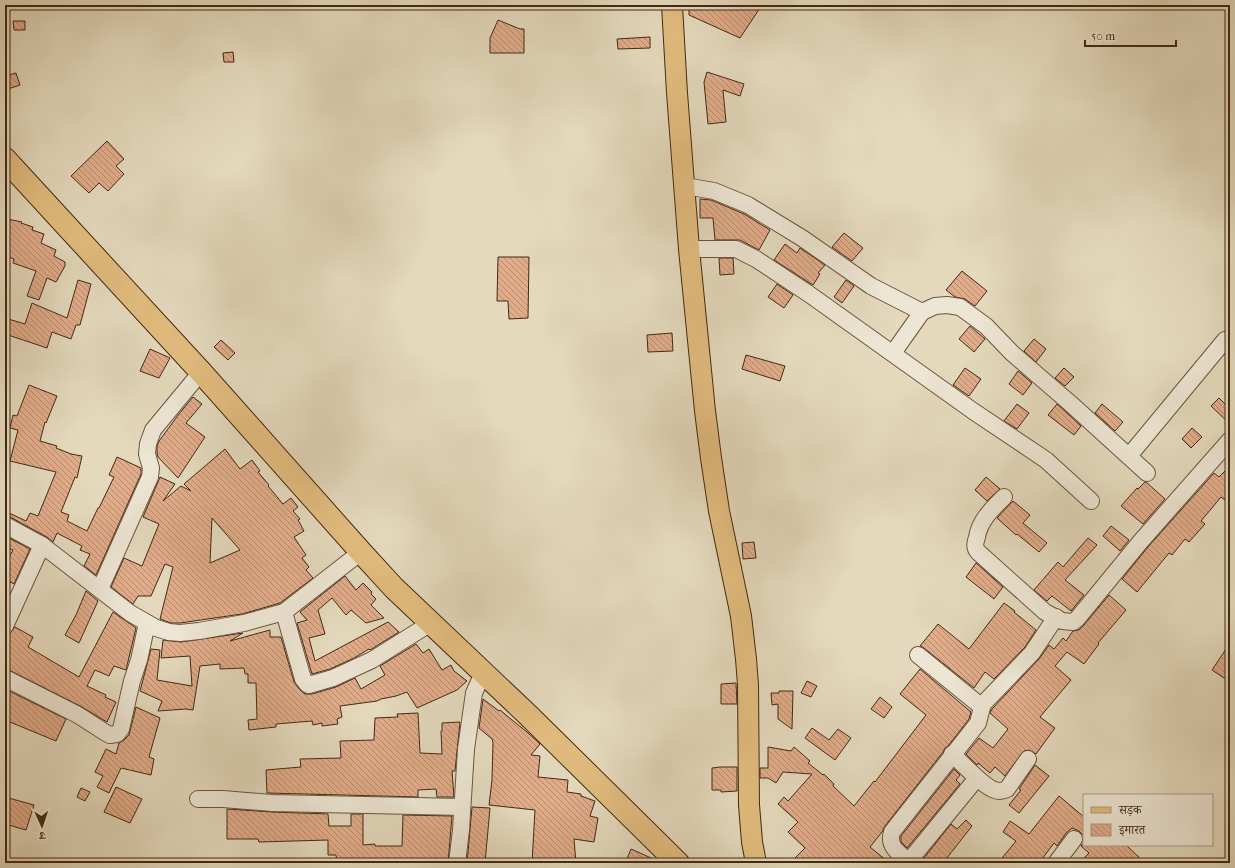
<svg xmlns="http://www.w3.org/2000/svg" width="1235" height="868" viewBox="0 0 1235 868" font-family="'IM FELL French Canon','Noto Serif Devanagari',serif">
  <defs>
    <pattern id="building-back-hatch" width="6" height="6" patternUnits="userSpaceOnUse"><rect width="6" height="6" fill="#e1ac8a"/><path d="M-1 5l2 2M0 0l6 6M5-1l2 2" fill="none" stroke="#b88c6f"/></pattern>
  </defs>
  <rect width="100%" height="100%" fill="#e4d9bd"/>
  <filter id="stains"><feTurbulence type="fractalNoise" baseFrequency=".005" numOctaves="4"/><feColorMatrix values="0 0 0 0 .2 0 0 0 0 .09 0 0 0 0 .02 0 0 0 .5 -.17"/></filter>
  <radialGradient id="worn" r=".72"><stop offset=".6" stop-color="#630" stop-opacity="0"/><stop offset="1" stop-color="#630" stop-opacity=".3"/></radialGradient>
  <g fill="url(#building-back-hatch)" stroke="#432912" fill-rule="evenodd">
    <path d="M689 5H762L740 38 689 15Z"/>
    <path d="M498 20 520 29H524V53H490V38Z"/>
    <path d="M13 21H25V30H14Z"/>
    <path d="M650 37V48L618 49 617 39Z"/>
    <path d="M233 52 234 62H224L223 53Z"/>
    <path d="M707 72 744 84 740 96 723 90 726 122 708 124 704 82Z"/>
    <path d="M16 73 20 85 5 90V76Z"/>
    <path d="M107 141 124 159 116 166 124 174 108 191 99 183 89 193 71 176Z"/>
    <path d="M700 199 711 200 744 214 770 230 759 250 740 240H715L713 218H700Z"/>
    <path d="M7 219 22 222 21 223 33 227 32 230 44 234 41 243 56 250 54 256 65 262V266L56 282 47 278 39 300 27 296 36 271 13 263 14 259 5 256V231Z"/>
    <path d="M844 233 863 248 852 261 832 247Z"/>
    <path d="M785 244 797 253 800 248 825 265 818 273 820 274 813 285 774 260Z"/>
    <path d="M498 257H529L528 318 509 319 508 301H497Z"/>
    <path d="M719 258H733L734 274 720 275Z"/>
    <path d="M962 271 987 291 975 306 965 299 955 297 946 290Z"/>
    <path d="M78 280 91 284 80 325H76L71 339 52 332 47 348 5 334V318L25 324 32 303 67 318Z"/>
    <path d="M846 280 854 286 842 303 834 297Z"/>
    <path d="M777 284 793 295 784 308 768 297Z"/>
    <path d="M970 326 985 339 974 352 959 339Z"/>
    <path d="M672 333 673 351 648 352 647 335Z"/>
    <path d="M1034 339 1046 349 1036 362 1024 351Z"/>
    <path d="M221 340 235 353 228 360 214 347Z"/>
    <path d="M150 349 170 358 159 378 140 371Z"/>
    <path d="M746 355 785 366 780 381 742 369Z"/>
    <path d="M965 368 981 379 969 396 953 385Z"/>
    <path d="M1064 368 1074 377 1065 386 1055 378Z"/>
    <path d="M1018 371 1032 383 1023 395 1009 384Z"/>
    <path d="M29 385 57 396 46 423 45 422 40 441 57 446 56 448 71 454 82 456 77 478 75 477 61 512 69 515 67 521 87 531 98 508H99L114 477 109 475 117 457 141 468V474L96 575 84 566 90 554 80 550 82 546 57 533 53 542 47 537 10 517 5 516V511L26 521 30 513 38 516 56 472 10 461 18 430 10 428 13 415 17 416Z"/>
    <path d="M193 397 202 404 186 423 205 437 178 478 158 457 157 453V446L159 441 179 414Z"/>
    <path d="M1219 398 1230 409V424L1211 406Z"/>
    <path d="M1017 404 1029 413 1017 429 1004 421Z"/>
    <path d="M1057 404 1081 426 1074 435 1048 415Z"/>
    <path d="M1102 404 1123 422 1115 431 1095 413Z"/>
    <path d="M1192 428 1202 437 1191 448 1182 439Z"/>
    <path d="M225 449 240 469 252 460 260 471 258 472 269 485 268 486 283 504 291 498 298 507 293 511 300 519 298 520 304 531 294 537 306 555 302 558 309 567 306 570 313 578 280 603 242 614 180 623H171L160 619 173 567 165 564 151 596H138L133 604 111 587 124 558 142 566 159 524 143 517 160 477 175 484 163 501 181 486 191 491 184 484ZM212 518 240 550 210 563Z"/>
    <path d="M1230 466V504L1221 497 1201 521 1205 524 1189 542 1185 539 1172 555 1169 553 1137 592 1122 579 1148 547 1214 473 1219 477Z"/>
    <path d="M986 477 1000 489 987 501 975 490Z"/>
    <path d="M1145 482H1146L1165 499 1143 524 1121 506 1137 488 1138 489Z"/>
    <path d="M1013 501 1030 515 1023 523 1047 543 1039 552 1017 534 1016 535 997 518Z"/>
    <path d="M1111 526 1129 540 1120 551 1103 536Z"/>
    <path d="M5 536 30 549 14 584 5 579V564L13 550 5 547Z"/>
    <path d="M1088 538 1097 545 1065 580 1084 595 1071 611 1052 596 1047 601 1034 590 1058 562 1063 567Z"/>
    <path d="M754 542 756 558 743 559 742 543Z"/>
    <path d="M976 563 1003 587 994 599 966 577Z"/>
    <path d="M345 576 356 590 363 583 372 592 371 594 376 599 371 605 384 618 366 623 351 610 346 615 332 598 318 610 325 634 309 638 315 661 388 622 399 632 370 650 369 649 354 658 330 669 312 674 297 623 307 620 300 612Z"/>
    <path d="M86 591 98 601 79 643 65 635 76 615Z"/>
    <path d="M1109 595 1126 610 1098 643 1099 644 1084 664 1067 652 1055 666 1071 680 1040 717 1055 728 1036 754 1029 750 1024 751 1005 776 995 767 990 773 978 763 977 765 966 754 979 738 993 748 1008 729 990 713 992 709 1039 659 1049 645 1054 649 1063 638 1066 641 1073 631 1079 630 1084 625Z"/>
    <path d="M1004 603 1015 611 1014 612 1036 630 1025 647 994 679 985 672 974 688 924 648 920 646 938 624 969 649Z"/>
    <path d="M113 612 136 628 126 670 114 666 109 676 95 670 87 686 106 695 105 697 116 702 107 722 82 707 9 670 5 669V639L15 627 33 637 28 647 79 677Z"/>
    <path d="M270 630V637H281L294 682 300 690 305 694H312L336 687 355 678 361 689 385 675 380 666 416 644 423 653 429 649 442 670 451 665 454 671 467 681 457 690 417 708 407 692 396 696 381 699 377 701 340 706 342 717 337 719 338 724 322 726V723L313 725 312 721 276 724V727L249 730 248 720 257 719 256 683H248V674H245L244 668 220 669V664L200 666 193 710 186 709 158 711 162 701 140 691 151 649 160 650 157 680 192 686 190 656 161 658 163 640 181 642 243 633 230 641Z"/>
    <path d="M1230 643V682L1212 670Z"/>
    <path d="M920 669 971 712 969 719 948 746 945 748 943 752 885 826 882 832 870 847 887 861 890 858 896 863H790L805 848 788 832 798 822 778 804 784 797 788 801 812 774 783 772 776 783 768 778H760V768H768V747L791 751 794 747 810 761 808 763 823 775 824 774 834 784 833 786 854 806 874 781 875 782 926 715 900 694Z"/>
    <path d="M807 681 817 686 811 697 801 693Z"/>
    <path d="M736 683 737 704H721V684Z"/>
    <path d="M5 689 66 719 56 741 5 720Z"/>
    <path d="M779 691H793L792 729 778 719V704L772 705 771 693H779Z"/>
    <path d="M880 697 892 707 884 718 871 709Z"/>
    <path d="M483 699 499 711 500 710 528 733 540 744 531 755 540 756 538 777 568 780 567 792 581 794V796L595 801 590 816 598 818 594 842 574 839 576 863H532L535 810 489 805 492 780 493 742 492 739 479 728Z"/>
    <path d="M136 707 160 718 149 757 154 759 151 775 121 768 109 793 97 787 103 776 95 772 106 749 116 754 119 743 124 740 129 735Z"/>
    <path d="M418 713 420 753 442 754 441 731H442V723L460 722 455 771H452L454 797H437L436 789 418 790V797L267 793 266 770 301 767 300 759 341 758 340 741 374 740 375 718 398 717 397 714Z"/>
    <path d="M812 728 829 740 838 729 851 738 835 760 805 738Z"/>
    <path d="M1035 765 1049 776 1019 813 1009 805 1021 790 1019 789Z"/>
    <path d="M720 767H737V791L721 792V790H712V768Z"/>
    <path d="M954 769 960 775 956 780 960 784 907 848 901 842V836Z"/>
    <path d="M116 787 142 799 130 823 104 812Z"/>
    <path d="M81 788 90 792 85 801 77 797Z"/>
    <path d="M1059 796 1084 817V836L1079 831 1072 828 1066 833 1057 846 1054 843 1039 863H998L1016 841 1003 832 1010 821 1029 834Z"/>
    <path d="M5 797 34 805 26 830 5 824Z"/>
    <path d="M472 807 490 808 485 863H467Z"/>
    <path d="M227 809 272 812 328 814 329 826H351V814H363V845L375 844V846H402L403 815 452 816 448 863H337L336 855H328V840L259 842 258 839H227Z"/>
    <path d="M966 820 972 826 943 863H920L951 824 957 829Z"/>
    <path d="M1081 845H1126L1145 863H1079L1089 853 1081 846Z"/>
    <path d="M631 849 658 861 660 863H625Z"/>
  </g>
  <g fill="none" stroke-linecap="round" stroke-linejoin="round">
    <g stroke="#6b553d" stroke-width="18">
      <g id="minor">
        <path d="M685 186 714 191 748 205 802 238 871 286 922 312"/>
        <path d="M689 249H736L756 259 809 294 973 411 1046 460 1091 501"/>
        <path d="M893 353 922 312 935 306 947 305 960 307 986 326 1012 353 1071 404 1147 473"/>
        <path d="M1129 456 1225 340"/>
        <path d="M1004 497C992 509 980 520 977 537 975 543 974 547 978 552L1045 612 1062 621 1073 622 1077 619 1141 541 1230 440"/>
        <path d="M5 525 42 545 130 613 156 628 169 632 180 633 199 631 244 623 284 612 361 552"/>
        <path d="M100 589 150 477 151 468 147 454 148 444 153 430 201 372"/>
        <path d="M284 612 303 679 307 684 309 685 333 678 372 660 431 623"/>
        <path d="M5 626 42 545"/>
        <path d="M918 655 982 707"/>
        <path d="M5 678 78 715 106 733 110 735 117 734 121 729 132 681 139 660 147 623"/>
        <path d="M952 754C961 762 985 788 995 790 1000 792 1003 791 1007 789L1028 759"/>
        <path d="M198 799H223L272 803 462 807"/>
        <path d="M909 861 977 778"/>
        <path d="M457 863 461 830 466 749 474 693 483 673"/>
        <path d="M911 863C900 854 887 847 892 832L978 723 982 707 984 703 1032 653 1056 617"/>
        <path d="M1056 863 1074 839"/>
      </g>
    </g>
    <g stroke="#432912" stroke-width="22">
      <path id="major" d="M672 5 677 93 689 249 705 411 711 458 719 511 741 616 746 659 748 685 749 805 752 842 756 863"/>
    </g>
    <g stroke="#432912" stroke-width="24">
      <path id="highway" d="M5 159 201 372 361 552 394 588 528 715 678 863"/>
    </g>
    <use href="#minor" stroke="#ede6d4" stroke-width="16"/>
    <use href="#major" stroke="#e2bc7e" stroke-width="20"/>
    <use href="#highway" stroke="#e2bc7e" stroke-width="22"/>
  </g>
  <rect width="1235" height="868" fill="none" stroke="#e4d9bd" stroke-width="20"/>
  <rect x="6" y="6" width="1223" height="856" fill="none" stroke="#432912" stroke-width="2"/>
  <rect x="10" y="10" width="1215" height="848" fill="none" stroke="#432912"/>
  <rect x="1083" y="794" width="130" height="52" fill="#ede6d4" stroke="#a99a86"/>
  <rect x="1091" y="807" width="20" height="6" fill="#e2bc7e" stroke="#a99a86"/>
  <text x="1119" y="814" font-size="12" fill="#432912">सड़क</text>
  <rect x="1091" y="824" width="20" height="12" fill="url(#building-back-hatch)" stroke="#a99a86"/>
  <text x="1119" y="834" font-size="12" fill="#432912">इमारत</text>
  <g transform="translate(42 826) rotate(177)" stroke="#ede6d4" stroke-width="3" paint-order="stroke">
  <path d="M0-3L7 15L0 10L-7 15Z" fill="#432912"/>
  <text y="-6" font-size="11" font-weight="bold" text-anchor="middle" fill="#432912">उ</text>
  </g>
  <path d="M1085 40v6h91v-6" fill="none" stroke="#432912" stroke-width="2"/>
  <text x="1091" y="40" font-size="12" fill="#432912" stroke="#ede6d4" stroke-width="3" paint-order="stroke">50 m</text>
  <rect width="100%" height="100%" filter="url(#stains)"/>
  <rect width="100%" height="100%" fill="url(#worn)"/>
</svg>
